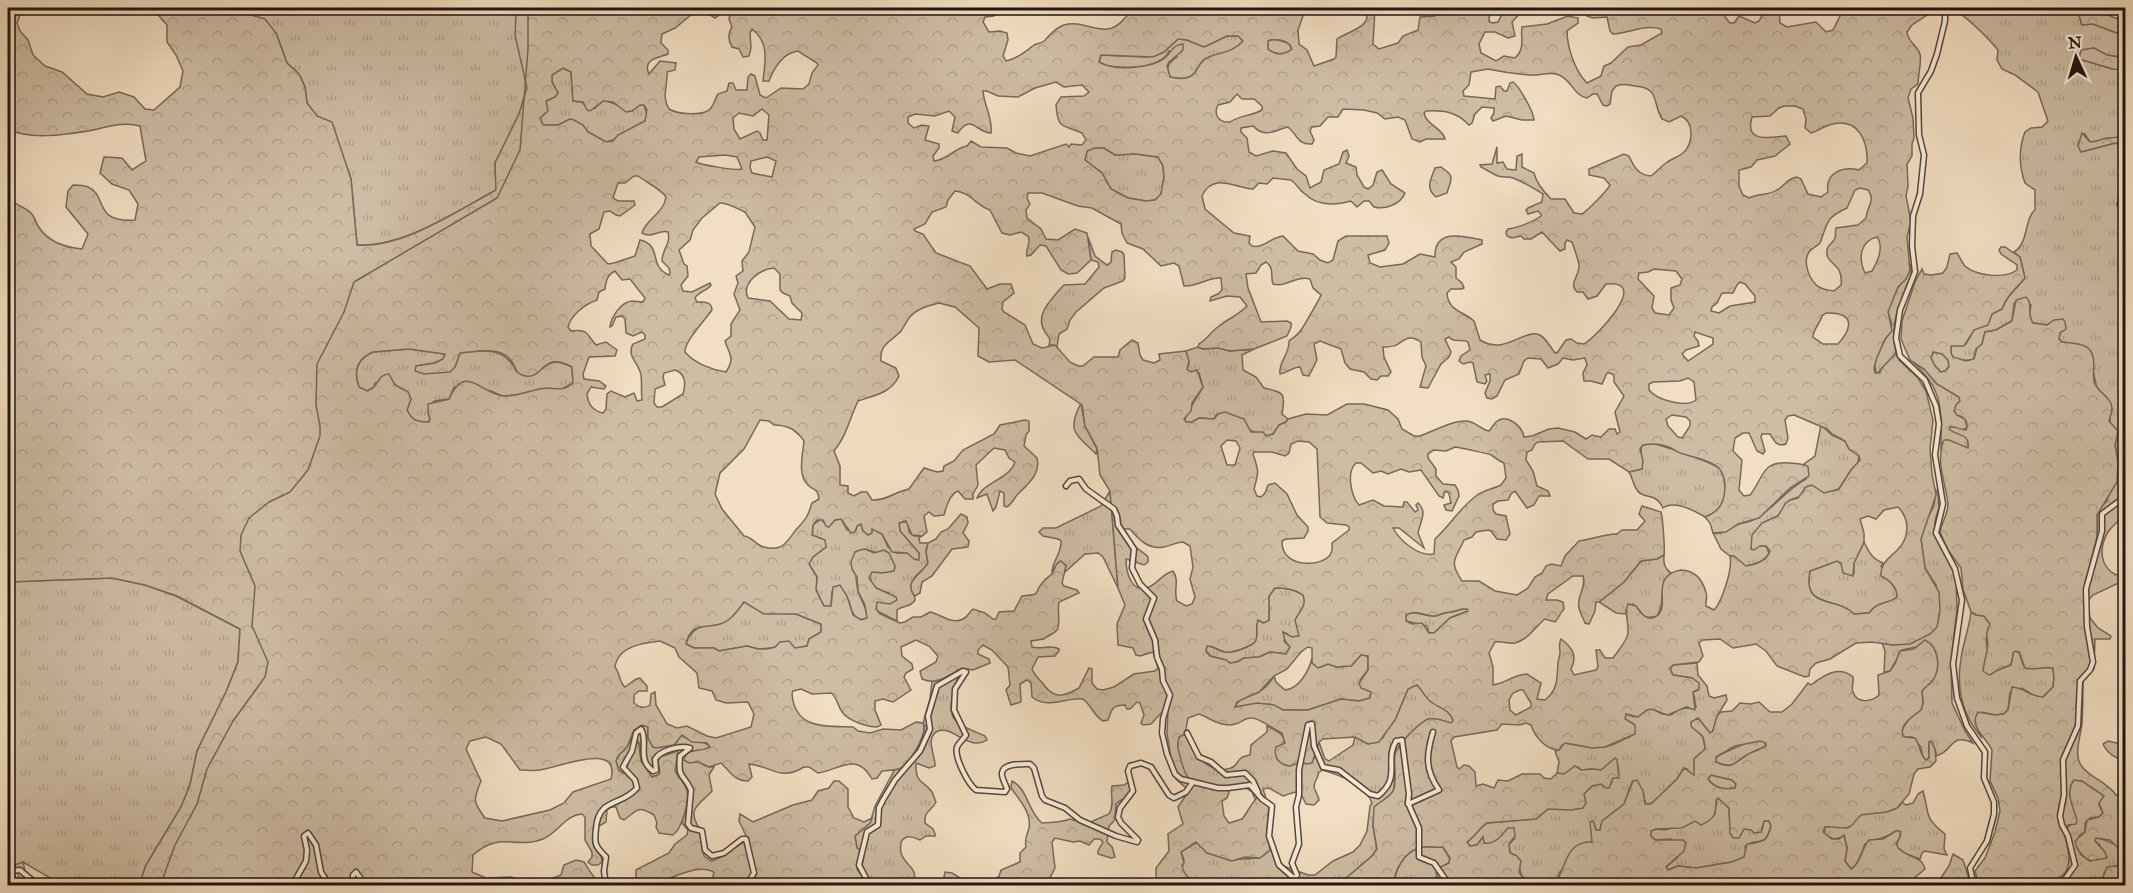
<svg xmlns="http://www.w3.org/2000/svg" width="2133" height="893" viewBox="0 0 2133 893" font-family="'IM FELL Great Primer',serif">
  <defs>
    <pattern id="grass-tufts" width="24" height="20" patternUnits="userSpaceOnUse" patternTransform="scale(1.5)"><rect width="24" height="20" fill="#cebca4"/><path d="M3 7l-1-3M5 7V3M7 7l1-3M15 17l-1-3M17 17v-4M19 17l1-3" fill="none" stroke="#b1a18c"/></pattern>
    <pattern id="forest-crowns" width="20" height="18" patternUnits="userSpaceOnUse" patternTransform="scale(1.5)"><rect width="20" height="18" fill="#cebca4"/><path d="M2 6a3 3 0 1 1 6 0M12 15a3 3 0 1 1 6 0" fill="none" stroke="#b1a18c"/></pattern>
  </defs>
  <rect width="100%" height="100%" fill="#f2dec2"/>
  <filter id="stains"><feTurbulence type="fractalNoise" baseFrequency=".00333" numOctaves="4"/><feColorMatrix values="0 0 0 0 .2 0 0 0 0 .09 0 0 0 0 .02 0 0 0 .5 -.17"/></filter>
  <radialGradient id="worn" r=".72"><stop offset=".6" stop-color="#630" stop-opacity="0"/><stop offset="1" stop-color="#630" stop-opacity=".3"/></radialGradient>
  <g fill="url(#grass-tufts)" stroke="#78685a" stroke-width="1.5">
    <path d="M227 8H519L516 15 527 88 519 114 495 163 496 190C455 212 404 247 357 245L351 179 345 163 307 103 305 87 299 74 287 63 276 33Z"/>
    <path d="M1948 8H2074L2077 9 2082 25 2093 24 2125 36V58L2107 55 2094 48 2086 50 2079 59 2113 69 2126 70 2125 134 2120 138 2090 142 2084 133 2091 149 2115 143 2126 145 2125 183 2123 185 2117 205 2120 210 2126 211 2125 511C2121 521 2114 523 2108 532 2099 547 2099 566 2116 575L2125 572V580L2093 595 2087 602 2085 583 2097 537V515L2100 508 2107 501 2118 462 2115 445 2118 431 2110 424V415L2112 410 2108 399 2097 388 2093 371 2083 346 2062 342 2059 339 2060 333 2063 330 2052 322 2047 325 2033 323 2029 317 2031 305 2014 303 2012 321 1996 330 1985 332 1982 344 1976 349 1974 359C1967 362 1960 360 1953 357L1951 353V346L1966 344 1974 330C1984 325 1988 325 1992 314L2002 309C2007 295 2016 289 2025 278L2020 257 2014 252C2029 243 2024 219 2035 210V190L2025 183C2019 166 2018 150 2025 132L2031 128 2042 127 2048 121 2038 92 2015 75 2002 69 1997 60 1998 50C1989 39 1960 9 1948 8Z"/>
    <path d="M1227 36H1239L1243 41C1232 55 1216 52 1205 60 1197 64 1198 74 1189 77 1183 80 1177 78 1170 77 1165 67 1169 62 1177 57L1169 51C1161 69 1115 71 1099 63L1101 55 1146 57 1164 52 1178 39 1187 40 1204 47Z"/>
    <path d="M1274 39 1289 43 1292 49C1285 55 1276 56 1268 49V41Z"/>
    <path d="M563 68 571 72 573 101 582 102 586 107 594 109 603 101C616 101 620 110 632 111L640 105H644L647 115 645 121 621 134 613 140 606 142 588 132 570 119 558 125H543L540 118 546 113V101L555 97 558 93 552 82V75Z"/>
    <path d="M1094 148H1104L1115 155 1136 154 1158 157 1163 166 1164 177 1161 194 1155 200 1146 201 1128 198 1111 189 1102 173 1085 160 1087 151Z"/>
    <path d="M1088 237 1095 256 1107 265 1111 262 1112 252 1116 250 1122 252 1124 255 1125 278 1123 281 1104 288 1076 312 1070 320 1067 329 1059 334 1057 347 1054 345H1049C1051 338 1049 338 1045 332 1034 315 1051 300 1061 288L1064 285 1085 284 1099 267 1098 262 1091 260Z"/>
    <path d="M1911 264C1913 273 1910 278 1906 287 1897 309 1890 329 1896 353L1877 374C1869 361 1888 338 1892 325L1888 312C1890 305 1893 296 1897 289 1903 280 1910 276 1911 264Z"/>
    <path d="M1198 347 1203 349 1218 348 1230 351 1254 349 1242 355 1243 370 1256 377 1264 388C1283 393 1286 391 1282 414L1288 419V421L1279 425 1273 434 1266 436 1249 430 1244 419 1216 415 1214 419 1200 418 1192 422H1184C1188 410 1197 398 1203 387L1199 373 1191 372 1187 369 1189 364 1186 351Z"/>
    <path d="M409 349 445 354 443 359 434 363 416 366 455 367 460 353C486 350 504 346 517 372L537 373C549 361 557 359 572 367L573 383 562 389H541L517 395 502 396 491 391 454 387 449 399 434 401 428 412 430 419 429 422C418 422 412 421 407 410L411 399 408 392 395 385 392 380 375 383 374 387 367 391 359 387C353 371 357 359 373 352Z"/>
    <path d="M1933 352 1942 353 1948 360 1949 367 1945 371 1941 372 1935 366 1931 358Z"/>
    <path d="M1913 362 1924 369 1937 384 1959 397 1960 401 1957 415 1965 419 1967 428 1961 430 1953 427H1950C1957 438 1971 430 1968 448L1942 443 1941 451C1941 411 1945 391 1913 362Z"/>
    <path d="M1081 403 1085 426 1097 449 1096 454C1076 434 1066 432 1081 403Z"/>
    <path d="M1821 425 1832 435 1845 441 1849 449 1859 455 1858 463 1851 470 1839 489 1828 493 1801 496 1790 500 1778 516 1762 523 1757 531 1760 546H1766L1769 553C1765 561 1754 565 1745 566L1732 556H1730L1721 549 1713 533C1723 534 1727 531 1735 526 1740 522 1748 523 1753 520 1773 510 1785 490 1806 479L1808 467 1804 464 1815 456Z"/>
    <path d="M1655 444C1666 447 1716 463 1721 470 1725 476 1725 486 1725 493 1725 506 1716 513 1705 517 1695 511 1674 500 1663 508 1655 491 1643 500 1637 490 1633 485 1633 478 1629 472L1642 469 1641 446 1647 444Z"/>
    <path d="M1936 490 1938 494 1939 507 1935 521 1934 534 1954 572 1956 581 1957 609 1951 661 1952 703 1965 731 1973 743C1949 732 1954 752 1936 756V752L1929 743V758L1926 760 1923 758 1921 747 1912 737H1903L1901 731 1911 716 1921 710 1923 703 1922 691C1925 687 1929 684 1932 680 1940 670 1938 654 1931 644L1902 650 1890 671 1884 672 1885 651 1882 643 1893 645 1913 642 1930 634 1937 627 1939 611 1936 585 1925 568 1921 539 1927 519 1934 506Z"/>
    <path d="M1110 491 1118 588 1103 557 1098 553 1085 554 1064 573 1066 566 1054 567 1052 574C1051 562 1062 554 1061 541L1058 539 1043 536 1039 532 1043 528H1056L1101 506Z"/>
    <path d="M821 519 828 527 835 520 841 519 847 530H856L857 526 861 524 863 531 874 529 882 534 888 547 896 553H919L900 531 899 525 901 522H908L909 532 914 536H922L919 538 920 543H928L926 550 928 563C923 572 912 575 911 586 911 593 915 594 915 600 910 608 903 605 897 610V621L877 611 876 603 882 601 889 593C879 590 871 587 869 575L872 572 893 571 895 566C887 555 868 546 855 552 855 565 855 578 858 591 861 601 867 607 867 618 855 623 851 611 849 601L832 592 831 606H824L816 590 817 577 809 564 813 557 826 547 821 538 813 537 812 535 813 525Z"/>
    <path d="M1864 542C1869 552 1872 559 1883 563L1881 566 1897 592V597C1888 605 1879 600 1869 613L1853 614C1837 596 1802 610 1810 571L1837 561 1854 573V563Z"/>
    <path d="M1664 555C1663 563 1664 569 1671 573 1656 588 1667 601 1657 616 1640 621 1643 611 1633 604L1626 610V614L1616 613 1599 602 1624 582 1641 561 1657 559Z"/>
    <path d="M112 578 145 585 176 596 240 629 238 662 226 692 197 751 190 785 181 807 146 865 139 885H62L23 862 8 869V582Z"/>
    <path d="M1275 588C1286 588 1294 589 1303 595 1307 604 1302 609 1297 617L1299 636 1291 637 1286 633 1284 641 1290 647 1286 654 1270 652 1259 657 1244 658 1237 662 1230 663 1222 659 1210 656 1206 651 1207 646C1214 646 1219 651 1225 652 1233 653 1253 647 1256 640 1258 633 1255 627 1258 620L1263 623 1269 620V596Z"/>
    <path d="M744 601 762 612 796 614 821 624V632L809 639 807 646 795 649 792 646 758 649 747 646 719 651 714 648H694L686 644C692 622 714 626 732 616 737 613 740 606 744 601Z"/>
    <path d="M1462 609H1467L1468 611 1450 618 1434 633H1429L1427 626 1406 621V615C1416 609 1423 617 1434 616 1438 616 1441 614 1444 613 1451 612 1455 612 1462 609Z"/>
    <path d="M1971 612 1976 615 1984 616 1990 624C1982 642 1988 654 1998 670L2011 665 2013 653 2015 651 2019 652 2023 665C2035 672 2040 666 2053 668L2054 678 2053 687 2043 697 2034 696 2022 688 2010 692 2008 710 2004 714 1995 715 1982 712 1976 725 1982 738C1962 715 1956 689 1961 659 1963 643 1969 629 1971 612Z"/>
    <path d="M1361 655H1365L1368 658V670L1360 680 1371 692 1370 698 1359 701 1341 699 1308 710H1283L1270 704 1235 707C1239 696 1251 697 1260 691 1265 688 1271 681 1274 676L1276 682 1285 690C1299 689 1309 671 1312 658V663L1318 668 1328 664 1337 667 1351 666Z"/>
    <path d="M1697 663 1698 675 1707 686 1709 696 1714 698 1726 695 1727 700 1717 716 1713 731 1710 733 1698 718 1691 723C1695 736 1703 726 1705 749L1694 759 1695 774 1691 775 1687 769 1684 768 1677 779 1651 804H1645L1643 791 1632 782 1624 804 1601 825 1600 831 1596 830 1594 823 1592 842 1559 873 1557 881 1554 885H1520L1523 878C1518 870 1521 864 1517 856L1510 853 1509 844 1515 838 1506 830C1502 837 1493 845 1484 844L1483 837 1477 845 1470 846 1467 842C1475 836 1479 828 1487 823L1536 819 1548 809H1575L1585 800 1584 794 1592 786 1601 784 1604 787 1611 784 1613 778 1619 774 1617 760 1601 770 1592 769 1581 770 1578 767 1564 774 1557 773 1559 762 1555 751 1559 750 1564 743C1579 745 1597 751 1612 745 1620 742 1622 739 1630 737L1632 723 1625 719 1626 714 1634 717 1651 708 1662 714 1671 715 1680 709 1696 707 1693 692 1698 690 1692 678 1673 675 1670 669 1673 665Z"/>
    <path d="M962 668C957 679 945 709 955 720 961 727 976 732 985 736L987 740C969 752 952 725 938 731 924 737 936 757 935 766L929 768 916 763C915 785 924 780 932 792 934 795 934 799 936 802 931 812 924 810 925 823L933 829 935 834V836H926L920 840C913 837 906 834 901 842 901 846 900 849 901 853 906 868 918 865 914 885H871L862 866 864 855 857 848 855 836 870 823 875 806 895 769 904 765 918 746 923 737 925 726 923 723 930 699 932 682 946 678Z"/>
    <path d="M1414 685 1419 686C1422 690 1424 695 1428 698 1436 705 1451 710 1453 721L1451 723 1434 719 1395 756 1394 790 1389 797 1375 807 1373 826 1377 849 1372 856 1338 885 1208 886 1188 879 1182 869 1184 860 1181 852 1197 842 1207 853 1222 856 1228 860 1260 858 1270 850 1271 845 1283 866 1308 875H1315L1333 861 1353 852 1360 845 1367 831 1370 806 1372 803C1367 786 1338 774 1322 770 1315 776 1321 770 1317 778 1311 790 1316 788 1319 800L1314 805 1306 804 1302 796 1295 792 1283 796 1269 788 1263 789 1267 802 1258 797 1255 799 1252 792 1243 786 1228 790 1191 783 1185 776 1177 750 1179 737 1185 734C1192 751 1208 776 1231 768 1237 766 1237 761 1241 758 1243 756 1247 756 1250 755L1251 745 1267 732V726C1289 736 1287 739 1277 759L1285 765 1314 759 1319 742 1325 759 1329 761 1353 745 1355 737 1368 744 1383 738 1388 727 1395 720 1408 689Z"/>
    <path d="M642 725 648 727V738L653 747 681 735C695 746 700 738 710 746L706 749 689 752C696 759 703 768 714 767L709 775 712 791C701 804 685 808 700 829L697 831 688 830 682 823 688 801V790L675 771 678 754 676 751 660 757 658 761 660 773 658 775 652 777 641 761 640 743 637 744C635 755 626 761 627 773L624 774 619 771 616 761 618 756 627 747 635 729Z"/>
    <path d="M1754 741H1764L1766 745C1762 749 1758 749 1753 752 1736 759 1736 771 1716 762V757C1729 750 1740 745 1754 741Z"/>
    <path d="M1711 775 1732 780 1736 784 1735 788C1725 790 1714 788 1708 779Z"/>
    <path d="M2074 780 2082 781 2104 796 2099 805 2103 813 2099 817 2090 818 2085 823V832L2079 836 2080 854 2090 861 2100 845 2095 841 2096 838C2109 839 2111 845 2123 847L2125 846V867L2116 866 2104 873 2103 882 2100 885 2074 883 2066 885H2044V882L2056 879 2069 862 2064 832 2076 818C2071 806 2065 791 2074 780Z"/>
    <path d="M1923 791C1930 815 1923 817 1945 834L1944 849 1947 855 1925 851 1922 853 1920 859 1903 853 1896 846 1899 839 1896 831C1884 839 1878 838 1865 844L1857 865 1851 869 1845 861 1847 848 1844 836C1837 840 1830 840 1824 833L1825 827 1833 825 1848 828C1853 824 1856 817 1862 814 1876 807 1891 818 1902 802L1906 805 1913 803 1918 794Z"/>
    <path d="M1718 798 1729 808 1730 824 1741 831 1744 829 1762 830 1764 821H1769L1771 826C1765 849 1758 837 1745 846L1746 855 1742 859 1732 862 1696 868 1678 866 1668 870 1666 867 1678 857 1671 839 1655 840 1651 836V831L1656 829 1665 830 1715 814 1716 800Z"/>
    <path d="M1443 847 1450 859 1449 863 1439 868 1436 878 1440 885 1394 886C1394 871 1404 852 1419 848 1427 845 1436 848 1443 847Z"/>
  </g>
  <g fill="url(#forest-crowns)" stroke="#78685a" stroke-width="1.5" fill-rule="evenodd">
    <path d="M8 8H35L20 15 17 23 20 31 28 40 33 55 45 66 62 72 87 94 103 97 119 92 134 97 145 109 154 110 180 87 183 71 176 55 167 42V25L152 8H227L265 19 276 33 287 63 299 74 305 87 307 103 317 116 332 122 351 179 357 245C403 248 456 212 496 190L495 163 519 114 527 88 515 35 516 15 519 8H1016L1013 13 996 12 994 16 985 17 983 22 989 32 1000 31 1007 33 1008 40 1003 56 1006 61C1018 58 1025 52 1034 45 1038 43 1044 43 1046 39 1052 33 1055 28 1064 25 1086 18 1105 42 1124 19 1128 15 1130 13 1131 8H1234L1254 14 1265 12 1269 8H1328L1304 13 1298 30 1299 44 1307 50 1314 66 1334 59 1336 57 1337 39C1348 31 1375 27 1365 8H1375L1373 44 1379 49 1398 43 1403 36 1418 30 1420 17 1435 16 1436 12 1429 8H1490L1489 21 1492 23 1498 22 1505 8H1525L1512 22 1515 36 1508 38 1495 32H1485L1479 44 1481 53 1496 61 1504 56 1515 58C1526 48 1520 38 1522 27L1547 24 1568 16 1578 18V23L1567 31C1567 47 1575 71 1587 83L1601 76 1604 66 1611 63 1628 47 1641 45 1662 33 1661 29C1644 24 1630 33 1613 34L1610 31 1607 17 1593 18 1587 16 1589 8H1723L1725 17 1730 23H1734L1739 16 1755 23 1759 21 1762 16V8H1779L1780 23 1787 27 1816 22 1826 32 1833 30 1844 8H1932L1930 13 1912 25 1907 32C1908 43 1917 44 1920 54 1922 59 1918 76 1918 84L1911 89 1908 98 1913 118 1914 138 1912 144V156L1907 164 1908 186 1906 196 1911 221 1907 237 1910 270 1906 279 1898 287 1888 312 1892 331 1885 339 1876 360 1874 368 1875 373H1880L1881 369 1896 353 1899 360 1918 378 1926 391 1933 420 1930 449 1932 474 1936 495 1921 539 1925 568 1939 592 1940 611 1937 627 1930 634 1910 644 1893 645 1872 642 1856 643 1830 659 1816 663 1810 669 1809 676 1805 677 1777 666 1766 651 1756 644 1733 648 1720 639 1703 640 1699 643 1703 656 1699 662 1673 665 1670 669 1673 675 1692 678 1699 683V689L1693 692 1695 710 1686 707 1668 715C1652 711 1653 703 1638 717L1626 714 1625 719 1635 725V734L1605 747 1592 748 1566 743 1562 745 1559 750C1546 750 1535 737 1531 725L1526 723 1520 725 1502 724 1497 730 1454 737 1451 741 1457 767 1459 769 1464 765 1469 766 1475 772 1476 786 1483 784 1494 788 1498 780 1508 781 1522 774H1540L1544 778 1551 779 1557 773 1564 774 1575 766 1581 770 1592 769 1601 770 1615 758 1617 760 1619 778H1613L1609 788H1606L1601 784 1592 786 1584 794 1586 803 1583 808 1571 810 1548 809 1536 819 1487 823C1479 828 1476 836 1467 842L1470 846 1477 845 1483 837 1484 843C1495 845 1502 835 1508 828H1514L1515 836 1509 844 1510 853 1517 856 1521 861 1519 872 1523 878 1520 885H1440L1436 873 1439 868 1449 863 1450 858 1443 847C1436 848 1427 845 1419 848 1404 852 1394 871 1394 885H1338L1372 856 1377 849 1373 826 1374 807C1380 801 1388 799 1393 791 1398 781 1393 765 1395 754 1397 745 1419 723 1428 719 1435 717 1444 721 1451 723L1453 721C1451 710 1438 708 1430 701 1425 697 1422 690 1417 685L1408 689 1395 720 1379 742 1368 744 1355 737 1323 739 1319 742 1312 763 1307 764 1300 762 1290 766C1280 765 1273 758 1276 747L1285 743 1282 733C1273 729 1259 718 1252 718 1245 717 1241 723 1235 724 1222 728 1210 718 1199 714L1188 718 1185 734 1179 737C1176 748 1179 750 1181 760 1189 792 1200 784 1228 790L1229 792 1227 798 1222 801 1224 816 1229 823 1242 819C1248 812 1251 803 1258 797L1269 805 1267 829 1270 850 1260 858 1245 857 1232 861 1207 853 1196 842 1181 852 1184 863 1182 865C1184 881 1197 881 1208 885H1190L1179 878 1170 882 1168 885H1156V868L1169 851 1168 834 1183 824 1178 807 1187 794 1186 788 1176 779 1173 771 1167 733 1168 710H1164L1151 724 1143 725 1141 723 1144 715 1140 703 1137 702 1130 709H1127L1125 705C1112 705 1112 709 1108 720L1103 721C1095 717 1091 705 1083 699 1066 697 1048 710 1032 697L1031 683 1027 680 1020 684 1021 702 1011 705 1006 690 1010 685 1008 667 992 650 983 645 978 650V654L989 659 990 663 973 670 962 668C948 675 938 686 922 679L920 671 936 662 938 656 929 646 916 640 901 647 902 656 912 664 913 669 906 673 904 677 911 690 893 702 883 699 875 701V710L881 725 877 727C868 727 849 721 843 713 837 706 838 698 831 693L812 694 801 689 793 691 792 694C795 730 826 726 853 727L858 731 870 733 883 729 901 730 916 722 923 723C928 734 910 762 901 768 895 771 888 770 882 771L877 778 872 779C856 751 840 770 818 773L809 767H804C779 782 773 766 749 764L752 777 748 781C735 782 730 771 721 763L709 767 698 762 689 763 684 760C686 747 701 753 710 747L707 743 692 742 682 735 674 745 656 748 653 747 648 738V727L642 725 634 730 627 747 618 756 616 761 619 771 626 774C626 763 634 751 638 740L641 761 652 777 658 775 660 773 658 761 660 757 678 751 675 771C678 777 683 781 686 788 691 797 682 829 673 835L659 833 656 827 657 823 654 815C637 805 638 810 624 820L620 818 616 807H611L607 810 606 822 594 829C591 840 592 848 601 856L602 862 598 865H592L588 862 592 857V852L585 840V817L582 814C565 815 558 833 543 839 515 850 501 830 473 855L472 872 486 878 511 877 520 880 534 882 546 881 561 875 564 865 576 860 584 862C588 868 594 880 601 883 606 884 612 880 617 879L627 885H139L146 865 181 807 190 785 197 751 226 692 238 662 240 629 177 596 145 585 112 578 8 582V198C14 204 26 208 31 213 34 216 36 222 38 226 48 242 64 247 82 249L88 234 66 207 68 191 73 185C78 185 84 185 88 187 108 195 92 223 135 220L138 204 129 190 112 184 100 173 104 157 122 158 132 170 146 161 140 126C122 121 105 128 88 131 63 135 30 140 8 129ZM701 9 715 18 725 11H731L729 19 732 27C727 34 728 40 732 47L739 49 743 57 749 56 751 48 750 33 752 29C770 43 765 62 763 81H769C774 68 783 53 798 51L817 63 818 65 812 73 809 84 803 89 781 88 766 98 760 95 755 76 751 74 748 77 747 90H736L733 83H729L727 91 718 94C715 99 714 104 711 108 705 117 677 114 669 109 661 96 668 86 667 72L675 70 676 63 660 61 649 74C642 59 658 58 668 54V50L661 43 662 34 675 28 697 10ZM1227 36H1238L1243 41C1232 54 1216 52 1205 59 1197 64 1198 74 1189 77 1183 80 1177 78 1170 77L1167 66 1169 62 1183 50V44C1172 45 1172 52 1165 58 1151 69 1114 71 1099 62L1101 55 1153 57 1164 52 1178 39 1187 40 1204 47ZM1270 40C1279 39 1289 40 1292 49 1285 55 1276 56 1268 49V41ZM563 68 571 72 573 101 583 102 587 110 590 111 603 101 613 102 626 112 632 111 640 105H644L647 110 645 121 618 135 613 141 606 142 588 132 583 125 574 120 570 119 558 125H543L540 118 548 111 546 101 555 97 558 93 552 82V75ZM1488 69C1502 72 1516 74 1530 75 1541 76 1548 71 1559 75 1572 80 1573 95 1587 98L1593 94H1597L1603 105 1607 106 1610 104 1612 91 1616 86C1624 83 1628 85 1635 86 1660 88 1652 102 1662 119L1669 122 1681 116C1695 122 1693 144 1683 153 1678 157 1671 159 1666 163 1660 167 1657 172 1651 176 1638 175 1634 167 1629 156L1624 154 1589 169V175L1604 178 1610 185C1608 190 1587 211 1582 214L1574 213 1565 199H1551C1544 192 1536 182 1534 173L1522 167V154L1517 156 1516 170 1507 169 1503 162 1497 163V147L1492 164 1480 165 1481 167C1487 170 1493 174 1498 176 1503 178 1509 176 1513 178 1524 182 1533 188 1543 194L1542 202 1528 208 1526 210 1528 214 1538 211 1541 214V216C1533 222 1517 228 1508 229L1506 232 1507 236 1512 238 1521 236 1524 239H1531L1542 232 1560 251 1565 249V243L1567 240 1572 242C1574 248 1578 258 1579 265 1580 276 1568 283 1577 292H1583L1588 299 1597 296 1606 284C1652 279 1596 337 1584 344L1577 343 1571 339 1566 340 1557 353 1554 352C1550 346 1545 336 1537 334 1522 331 1504 355 1480 340L1474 321C1463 311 1448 311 1447 293L1451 289H1462L1464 288 1462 283 1456 278V267L1451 262 1459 259 1464 252 1482 244V240C1464 236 1434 228 1435 257L1420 254 1403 264 1380 267 1370 263 1368 255 1385 250 1389 243 1387 236H1346L1338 241 1333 260 1328 263 1320 260 1313 254 1298 251 1283 236C1271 237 1263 249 1252 246L1249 243 1250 236 1234 233 1205 209 1202 196C1213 171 1237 189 1253 189L1259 183 1267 184 1273 178 1291 180C1297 184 1299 190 1305 194 1317 206 1336 205 1351 201L1357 207 1364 201H1369L1374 207C1385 210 1401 204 1405 193L1391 184 1382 170 1377 172 1373 185 1368 189 1364 187 1357 175 1356 167 1346 163 1349 156 1347 150 1343 152 1339 164 1324 170 1321 182 1310 188 1306 176 1297 169 1286 153 1273 151 1256 156 1249 152 1247 138 1241 132V128L1253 126C1265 139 1275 130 1288 127 1298 135 1297 145 1312 144L1314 140 1310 131 1312 127 1320 126 1328 117H1338L1343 109 1364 110 1377 113 1385 119 1398 117 1405 120 1412 139 1420 142 1426 139H1445C1442 127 1427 126 1424 113L1426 111C1444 110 1457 112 1469 125L1472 123 1475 114 1482 107 1494 108V113L1491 118 1493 121 1506 116 1522 120H1534C1534 112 1519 86 1513 82L1510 83 1507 91H1504L1500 86 1496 87 1495 99 1464 96 1463 91 1469 85 1471 72ZM1056 82 1064 87 1082 85 1089 92 1084 96 1061 97 1056 105C1058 131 1063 124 1082 133L1086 140 1082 145 1071 144 1069 147 1066 144 1030 156 1016 153 1007 148 981 147 971 141 967 146C955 148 947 160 934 161L933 156 939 148V144L925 140 929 126 922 125 914 128 908 123V117L915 114 935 116 949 111 955 117 952 131 958 133C971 113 977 133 991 133 993 118 984 106 983 91H987L998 96 1018 97 1035 88ZM1237 94 1242 99H1254L1262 106V110C1252 116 1240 115 1230 122 1219 123 1213 115 1218 105L1230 102ZM1784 106H1795L1803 109 1806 119 1805 128 1811 133C1819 131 1825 125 1833 124 1859 118 1868 142 1867 163L1859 170C1842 166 1825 173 1828 192L1821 197 1808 194 1801 179 1797 177C1787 178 1785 186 1777 190 1770 195 1757 194 1749 198L1743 195 1739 186V170L1751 167 1757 160 1775 156 1790 144 1786 136C1770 137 1744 144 1752 117L1770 116 1779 108ZM762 109 769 115 767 140H763L760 133 757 131 740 139 734 129 733 118 739 113 753 116ZM1095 148H1104L1115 155 1136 154 1158 157 1163 166 1164 177 1161 194 1155 200 1146 201 1128 198 1111 189 1102 173 1085 160 1087 151ZM725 155 737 157 742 169C737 171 701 165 696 162L699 157ZM767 157 776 161 772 177 752 173 750 167 751 161ZM634 176H638C646 182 661 189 666 197 664 213 645 220 642 233 652 239 659 229 668 232 671 245 662 249 662 261L669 268 670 273 669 275C648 267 663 245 640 240L635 256 614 263 608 264 591 246 590 234 599 229 604 212 610 211 616 215 620 216 635 205 634 201H618L613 198 618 183H625ZM1860 188 1868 190C1876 201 1867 206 1866 218L1858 225 1836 228C1835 232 1836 235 1835 238 1833 244 1827 244 1827 251 1825 265 1844 262 1841 285L1834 291C1829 290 1824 290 1819 287 1810 281 1802 263 1809 252 1811 249 1817 246 1820 243 1828 223 1825 218 1847 208L1855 190ZM955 191C970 192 977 206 990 210L1002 233 1010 235 1021 232 1028 236C1032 244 1025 248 1027 256L1031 255 1040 245 1046 246 1061 270 1068 274 1077 273 1091 260 1087 233 1075 229 1058 240 1046 239 1041 229 1027 218 1026 210 1030 204 1027 198 1028 193H1042L1078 206 1092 208 1121 224 1122 233 1127 243 1143 249 1161 266 1174 263 1179 266 1184 286C1198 287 1207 277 1221 278L1222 290 1218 294 1211 297 1210 301 1227 296 1240 297 1247 306C1239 315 1227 319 1218 327 1211 332 1207 339 1199 344L1198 347 1203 349 1218 348 1230 351 1254 349 1287 336 1291 327V323L1287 321 1261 322 1248 288 1246 274 1256 273 1261 265 1266 262C1275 268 1270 277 1273 284 1286 288 1296 275 1310 279L1313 288 1321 295C1320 298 1304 326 1301 330 1298 335 1293 338 1289 341 1290 354 1278 362 1280 374 1288 373 1292 367 1300 367L1303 375 1309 376 1317 360 1314 344 1320 341 1341 349 1345 363 1350 369 1364 372 1371 379 1377 380 1381 376H1388L1391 372 1384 357 1383 347C1387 347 1394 347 1398 344 1407 338 1411 335 1421 342L1422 357 1426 366 1420 387 1428 388 1441 364 1449 357 1451 352 1445 339 1449 337C1455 344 1462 338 1468 342L1470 350 1461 356 1459 361 1463 364 1470 362 1473 363 1477 382 1485 384 1487 381 1485 375 1490 374V381L1485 393 1487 398 1492 399 1497 396 1505 380 1519 374 1524 361 1528 358 1541 359 1548 368 1558 364 1563 358 1573 360 1585 358 1587 365 1583 373 1584 381H1591L1602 384 1607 373H1610L1614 375V382L1624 396 1615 412 1620 432 1617 434 1615 429H1609L1601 437 1592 435 1586 439 1575 432 1558 428 1549 429 1532 436 1524 437C1522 426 1507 413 1496 422 1495 423 1490 430 1489 431 1481 430 1476 422 1467 421 1453 420 1434 431 1420 436H1414L1402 429 1398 419 1388 410 1364 404H1347L1327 415 1306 414 1288 419 1286 422 1279 425 1273 434 1266 436 1263 432H1251L1244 419 1225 412 1218 414 1214 419 1199 418 1192 422H1186L1184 419 1191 411 1192 403 1203 387 1197 370 1191 372 1187 369 1189 361 1186 351 1159 354 1160 360 1154 363 1143 360 1140 355 1138 343 1132 340 1120 350 1118 357H1094L1083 366H1078L1070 362 1055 345 1042 348 1033 344 1025 325 1004 312 1002 309 1003 302 1014 293 1011 284H1000L987 289 970 266 936 253 923 234 915 231 914 229 925 224 932 212 946 207 948 200ZM720 203C726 202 738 209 745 212L755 227 749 252 742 261 743 271 736 276 738 283 734 294 740 310 731 324V336L725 341C730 356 735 358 726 372 712 370 694 363 685 352 684 342 705 320 712 310 712 301 703 302 697 302L695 298C699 291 707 291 711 285L710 283 692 292 683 291 681 285 688 276 687 266 684 264 679 250 690 240 693 230 702 218ZM1877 237C1884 247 1878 261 1872 271L1865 273C1858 258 1860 241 1877 237ZM774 268 780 274V290L783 293 790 296 792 303 802 313 801 320 789 319 770 301 748 298C741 283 760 269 774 268ZM1654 269 1676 271 1682 279 1680 285 1671 288V300L1674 308 1669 315 1655 313 1652 308 1654 296 1638 279 1639 273 1648 272ZM615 271 622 280 630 279 645 298 643 302C639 302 636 301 632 301 621 302 611 317 610 327L612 326 616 317 622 316 625 319 626 333 633 336 642 332 645 335V339L633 344C626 356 639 363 641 375 642 383 641 392 642 400L637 401 634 393 625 397 611 391 607 394 606 409 603 413C593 411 588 404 587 394L591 387 604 389 606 386 599 381 584 379 583 374 589 357 615 356 617 350 606 342 596 345C585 333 589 329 571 331L568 327C571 315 585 304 597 300L599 292 605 289C606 281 607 275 615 271ZM1740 282 1745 284 1755 296V302L1730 306 1719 313 1711 311 1712 307 1717 303 1722 293H1733L1737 285ZM939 303 955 307 979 328 978 356 989 362 1015 360 1082 405 1085 426 1097 448 1100 475 1110 491 1118 588 1125 605 1117 624 1118 645 1133 648 1136 655 1140 656 1153 652 1158 668 1155 671 1134 674 1114 687 1103 690 1097 689 1092 683V669L1089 668 1079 688C1065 696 1055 700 1044 685 1040 680 1035 676 1032 669L1038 657 1055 656 1059 651V649C1051 644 1041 650 1032 647L1031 641 1044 639C1048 635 1054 634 1057 630 1061 624 1057 610 1059 602L1079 593 1077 590 1064 586 1062 583 1066 566 1061 561C1055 564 1056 566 1053 572 1051 576 1046 578 1043 582 1032 594 1044 594 1022 596L1014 611 999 612 996 619H993L985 613 973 609C969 612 968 617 963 619 951 625 941 614 930 612L921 617H913L905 622 900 623 880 614 876 609 877 602 890 604 897 600 896 597 876 588 869 578 872 572 882 573 894 571 895 566 889 553 884 550 874 553 865 549 860 550 855 552 851 562 852 569 857 577 858 591 865 605 867 618 861 620 853 615 847 596 840 585 833 587 831 606H824L816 590 817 577 809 564 813 557 826 547 825 540 812 535 813 525 817 520H823L826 526 829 527 835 520 841 519 851 533 855 532 857 526 861 524 863 531 868 535 872 533V529L882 534 892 552 907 553 914 559 919 560V553L900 531 899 523 906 521 912 535 922 536 927 532 924 516 929 512 934 516 944 515C946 507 950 494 958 491L965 499H973V494L978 485 976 465 994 448 1005 450 1009 458 1015 462C1009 480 984 481 977 498L987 494 993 511 996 507 1000 491 1004 493V506L1007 507C1013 503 1015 496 1020 492 1029 483 1041 473 1037 458L1024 446 1026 435 1029 431V421L1025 420 1000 425 994 434 963 450 954 461 944 466 943 471 937 472 924 468 909 489C896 491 887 501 872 500L867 492H861L854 496 848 493V486L840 485V466L834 451C847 435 849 420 858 401 875 395 891 393 899 376L896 368 881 361C879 344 891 342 901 331 904 327 906 322 909 318 916 309 927 306 939 303ZM1826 313C1852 312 1855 325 1838 344H1823L1813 337C1813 329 1820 324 1822 316ZM1695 332 1713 338V344L1688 361 1682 354 1686 350 1699 346 1698 341 1694 336ZM409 349 445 354 443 359 435 363 416 366 415 371 424 374 450 372 455 367 460 353C475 352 499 346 510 359 516 366 515 375 526 376 544 379 542 350 572 367L573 383C570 386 570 386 565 388 559 390 553 388 546 388 532 389 518 397 504 396 480 394 466 362 449 399L428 404V412L430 419 429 422C418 422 412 421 407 410L411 399 408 392 395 385 389 374C379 375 380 380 374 387 372 389 369 390 367 391L359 387C353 371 357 359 373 352ZM675 370C686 374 686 384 683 394L662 407H657L654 403 655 389 665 385 663 377 664 373ZM1688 378 1694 382 1696 400C1685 408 1657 400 1649 390V384L1653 382 1680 381ZM1672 415 1686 417 1690 421V426L1682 438 1678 437 1668 426 1666 419ZM1794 415 1827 429 1832 434 1845 441 1849 449 1859 456 1860 460 1851 470 1839 489 1824 493 1812 485 1806 487 1798 498 1790 500 1785 504 1778 516 1762 523 1752 535 1751 549 1754 550 1760 546H1766L1770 551C1767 561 1755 565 1746 566L1734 556H1730C1733 568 1722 602 1714 610L1706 606C1705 602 1708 598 1706 593 1703 580 1695 570 1681 570 1674 571 1669 573 1665 579 1658 589 1667 607 1658 615 1648 624 1640 612 1636 606L1628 604C1624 613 1629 623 1628 633 1627 641 1618 651 1613 658H1605L1600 650H1596L1598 667 1596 670 1574 675 1571 669C1578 656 1572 647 1561 639 1558 645 1560 647 1560 653 1560 657 1558 660 1558 663 1557 678 1558 690 1545 700L1537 699 1541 683 1527 674C1513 675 1506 683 1493 685V667L1489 653 1495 642C1502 641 1508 644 1515 643 1528 640 1535 627 1545 619L1555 622C1559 618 1560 613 1564 609L1563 602 1557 600H1546L1548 594 1573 576H1583C1587 588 1576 596 1579 608 1580 613 1583 617 1585 623L1589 624 1595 611 1596 602H1599L1624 582 1641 561 1657 559 1664 555C1665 549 1663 520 1661 512L1642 506 1639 514 1645 521 1637 530H1622L1617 534C1608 533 1590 540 1579 541L1565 556 1561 566 1551 564 1546 566 1542 573 1535 577 1528 588 1517 595 1495 591 1479 581H1462C1448 560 1456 559 1464 540L1472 537 1476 532 1488 530 1491 531 1497 539 1506 540 1510 534 1506 516 1496 514 1493 510V504L1498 501 1508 500 1511 494 1515 491 1527 508 1534 505 1539 496H1550L1548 491 1537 486 1533 471 1526 460 1527 452 1532 450 1535 444 1538 442 1563 441 1588 459H1609L1629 472 1642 469 1643 461 1640 449 1643 445C1652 443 1662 444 1671 448 1675 450 1678 453 1683 454 1694 457 1709 460 1718 467 1723 472 1724 478 1725 484 1725 501 1721 511 1705 517L1710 523 1713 533 1726 532 1738 524 1759 518 1790 488 1809 476 1808 467C1803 463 1797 464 1790 463 1761 460 1764 478 1750 495L1744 496 1739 490 1742 460 1733 451 1735 438 1743 433H1749L1757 451 1763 454 1765 451 1761 437 1762 434H1770C1775 442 1777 447 1786 444L1788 438 1785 420 1788 416ZM760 420 769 421 774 425C787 425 796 429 804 441 803 453 797 475 808 485 814 491 818 488 819 499L812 503C810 507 810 512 807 516 804 522 799 526 795 531 787 542 782 552 764 547 755 545 753 537 744 536L722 509 715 494 720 473 744 449ZM1227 440 1236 441 1240 448 1235 465H1227L1221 446ZM1298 441 1309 442 1317 449 1320 517 1327 523 1346 525 1349 527V530L1332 543C1332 547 1333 550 1331 553 1326 567 1281 570 1282 541L1286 539 1304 538 1308 531V527L1297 515 1287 494 1275 483 1268 485 1265 493 1261 497 1257 496 1254 489C1259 472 1259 471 1253 454L1254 452H1272L1285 456 1289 453 1291 444ZM1455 447C1458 447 1489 454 1491 455 1496 458 1498 461 1504 463L1506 478 1501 485C1493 489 1483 490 1476 496 1460 508 1450 525 1435 539L1434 554C1419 557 1400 541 1393 528H1399L1424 548 1418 533C1420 522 1428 512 1418 503L1416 505 1418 510 1415 512 1407 502H1404L1403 507 1384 506 1373 500 1359 505C1351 496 1346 472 1356 463H1361L1373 473 1381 471 1388 474 1401 469 1409 472 1421 470 1439 496 1443 498 1445 491 1449 493 1451 503 1444 505 1446 510 1452 511 1459 496 1458 490 1455 485 1443 484 1436 476V469L1428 458V454L1434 450 1446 451ZM1898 507C1904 513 1907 519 1907 528 1906 555 1879 555 1881 576 1889 580 1897 587 1897 597 1887 605 1879 600 1869 613L1854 614C1837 596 1802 610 1810 571L1837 561 1841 563 1843 573 1853 576 1854 563 1864 542V533L1860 519 1868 516 1876 519 1884 510ZM1123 529H1130C1139 540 1149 550 1164 547 1171 546 1175 542 1183 542L1190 546 1193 567 1190 579 1195 597 1192 604 1186 606 1177 601C1173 590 1180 581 1173 571 1162 574 1158 583 1149 587 1131 594 1126 572 1126 559L1144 565 1148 562V557C1140 548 1120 542 1123 529ZM1275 588C1286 588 1294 589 1303 595 1307 606 1300 610 1295 620L1299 636 1292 637 1283 632 1285 641 1290 647 1286 654 1270 652 1259 657 1244 658 1237 662 1230 663 1226 660 1210 656 1206 651 1207 646C1214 646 1219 651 1225 652 1232 653 1254 646 1256 640 1258 633 1255 627 1258 620L1264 623 1269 620V596ZM744 602 764 614H796L821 624V632L809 639 807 646 795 648 789 641 780 642 775 647 767 649H758L747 646 719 651 714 648H694L686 644C691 622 703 629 720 624 731 621 737 611 744 602ZM1462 609H1467L1468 611 1450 618 1434 633H1429L1422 623 1412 624 1406 621V615C1416 609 1424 616 1434 616 1438 616 1441 614 1444 613 1451 612 1455 612 1462 609ZM660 641 675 648 679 657 697 673 699 688 712 691 716 700 726 703 748 702 754 714 751 727 716 738 707 736 687 726 677 728 667 724 656 705 655 692 651 694 650 705C644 709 638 707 634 703V695L639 691H647V686L640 678 636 679 625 687C619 682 620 673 615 667 618 646 643 643 660 641ZM1308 647 1312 648V663L1318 668 1328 664 1337 667 1351 666 1361 655 1368 656V670L1359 683 1361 688 1371 692 1370 698 1359 701 1341 699 1308 710H1283L1274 705 1257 703 1235 707 1237 702 1243 699 1259 692 1274 676 1287 669 1301 652ZM1520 690H1523L1531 703V707L1516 715 1510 710 1509 700 1513 693ZM486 737 501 744 520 770C527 770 533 771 540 770 557 768 621 740 611 779L573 792 564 803 550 810 502 821 485 818C473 802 473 800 481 781L466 749 470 741Z"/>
    <path d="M2092 8 2125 22V36L2093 24 2082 25 2077 9Z"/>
    <path d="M2094 48 2107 55 2125 58V70L2113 69 2079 59 2081 50Z"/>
    <path d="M2082 133 2090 142C2093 142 2097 141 2100 140 2109 136 2118 140 2125 134V145L2115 143 2081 152 2078 146Z"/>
    <path d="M1441 167C1456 177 1451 178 1447 193L1436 197C1425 188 1431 179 1435 168Z"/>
    <path d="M2125 183 2126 211 2120 210 2117 205 2120 189Z"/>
    <path d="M2001 247H2005L2020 257 2025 278C2016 289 2007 295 2002 309L1992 314 1988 325 1974 330 1964 346H1951V353L1953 357 1966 361 1974 359 1977 348 1982 344 1985 332 1996 330 2012 321 2016 300 2026 297C2034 305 2026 312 2033 323L2047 325 2054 320 2063 319 2065 322 2066 329 2060 333 2059 339 2062 342C2070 343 2084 343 2089 349 2097 357 2092 371 2094 381 2096 392 2112 397 2112 408 2112 412 2110 417 2109 421L2118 431 2115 445 2118 462 2117 482 2097 515V537L2085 583 2090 618 2098 628 2111 636 2110 639H2095L2094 669 2083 680C2083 694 2083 709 2082 723 2081 737 2072 756 2083 768 2093 779 2108 783 2116 795L2120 796 2125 792V846L2118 848 2110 840 2096 838 2095 841 2105 852 2107 858 2090 861C2082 856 2076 850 2075 841L2085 832 2087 820 2099 817 2103 813 2099 803 2104 796 2082 781 2074 780C2064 793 2074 807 2077 821L2076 824 2068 825 2064 832C2067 846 2076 870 2058 878 2054 880 2049 881 2044 882V885H1979L1975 871 1985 858 1995 832 2000 811 1998 798 1990 781 1992 750C1987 738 1968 727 1978 712L1995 715 2004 714 2008 710 2012 687C2025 688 2031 697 2043 697L2053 687 2054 678 2053 668C2043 666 2034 671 2025 668L2019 652 2015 651 2013 653C2011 670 2011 663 1998 670 1995 671 1993 674 1989 675L1983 671C1984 663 1986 657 1987 650 1990 638 1983 639 1990 624L1984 616 1976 615 1971 612 1963 589 1961 568 1948 550 1940 532C1942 522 1948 514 1948 504 1946 483 1935 462 1944 440H1949L1968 448C1970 434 1959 436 1950 430V427C1956 426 1960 430 1966 430 1969 422 1965 417 1957 415L1954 411 1956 405 1960 401 1959 397 1937 384 1924 369 1910 360 1901 339 1902 321 1915 282 1922 269 1924 274 1932 275 1943 273 1947 267 1950 254 1957 253C1960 257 1962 263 1965 266 1976 276 2005 279 2017 270V265L2001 254 1999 250ZM1933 352 1942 354 1948 360 1949 367 1945 371 1941 372 1935 366 1931 358Z"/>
    <path d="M961 514 967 517 968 523 963 533 969 541 968 547 952 549 932 576 922 582 920 593 915 596C902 582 922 574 928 563L926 552 928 543 936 539 941 532 948 529Z"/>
    <path d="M1925 640C1939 647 1941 668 1933 680 1930 684 1925 687 1922 691L1923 703 1921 710C1913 716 1897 726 1904 737L1915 738C1920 745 1920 755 1926 760L1929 758V743L1931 741 1935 749 1936 761 1930 767 1918 769 1914 774 1909 794 1897 808 1887 812 1861 815C1857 818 1854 824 1851 826 1844 831 1832 825 1825 827L1823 832 1832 839H1839L1844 835 1847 848 1845 861 1851 869C1861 863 1861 849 1869 840L1883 839 1896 831H1900V837L1896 844C1902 858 1922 854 1925 869L1912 880 1910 885H1554C1566 870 1565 840 1592 842L1590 822 1593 821 1596 830H1600L1602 821 1624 804 1633 781 1637 780 1643 791 1645 804H1651L1677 779 1684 768 1694 775V759L1705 749C1704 731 1701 737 1691 726V722L1698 718 1710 733 1713 731 1717 716 1721 712 1732 711 1740 703 1751 704 1759 702 1770 712H1782L1792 704 1808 683 1811 685C1824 675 1839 665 1853 677 1854 682 1851 688 1853 692 1857 705 1873 701 1879 695L1878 675 1890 671 1895 664 1900 651 1914 649ZM1760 741 1766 743V746C1760 750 1753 751 1747 755 1734 763 1733 770 1716 762V757L1735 746ZM1711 775 1732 780 1736 784 1735 788C1725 790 1714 788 1708 779ZM1718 798 1729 808 1730 833 1733 838H1739L1744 829 1751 830 1754 833 1761 832 1764 821H1769L1771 826C1767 843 1762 842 1747 844L1744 857 1732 862 1696 868 1678 866 1668 870 1666 867 1684 851 1686 843 1683 840H1655L1651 836V831L1656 829 1682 828 1695 821 1701 825C1715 819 1716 814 1716 800Z"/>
    <path d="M2108 741 2125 745V761C2116 759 2107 753 2103 744Z"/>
    <path d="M834 781H839L848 789V807L854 818 864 822 872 818 870 823 855 836 857 848 860 850 857 869 865 880 864 885H704L711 882 714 873 712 871C687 862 657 893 636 880V870L669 853 675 844 687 835 688 830 700 833 704 856 711 861C725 859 735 845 748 840L739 821 740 814 753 822 793 805 812 800 818 791 829 788Z"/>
    <path d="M1012 781C1028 789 1028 812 1042 823 1052 822 1060 823 1070 819L1086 824 1109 814C1115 804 1110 796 1112 786L1124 785 1130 781 1132 786 1131 798 1121 800 1116 804 1115 820 1109 826 1107 842 1112 847 1115 857 1111 858 1098 854V851L1103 842 1100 839H1094L1089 845 1080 841 1073 842 1055 838 1052 842 1055 868 1046 885H954L951 881 944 877 945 872 952 873 968 883 979 879 995 880 999 876 1001 870 1020 862V853L1026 847C1024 839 1027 836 1029 828 1032 813 1019 799 1011 788Z"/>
    <path d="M1953 854 1963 860 1971 885H1936L1949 866Z"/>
    <path d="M23 862 27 880 34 885H21L15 865Z"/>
    <path d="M2116 866 2125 867V885H2100L2107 867Z"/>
  </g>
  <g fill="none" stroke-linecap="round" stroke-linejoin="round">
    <g stroke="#746557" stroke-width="1.5">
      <path d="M8 867 22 886"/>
      <path d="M160 886 175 845 197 804 207 769 233 721 265 677 268 662 252 626 255 586 240 551 241 535 249 518 269 502 290 492 308 470 320 436V426L316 405 317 364 344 312 354 282 497 198 520 150 528 49V8"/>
    </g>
    <g stroke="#55473d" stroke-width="7">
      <g id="minor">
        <path d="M1945 8V21L1937 54 1931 71 1918 93 1919 135 1924 155 1920 194 1913 216 1912 246 1915 272 1900 310 1896 338 1900 356 1925 380 1936 406 1939 424 1935 455 1943 504 1936 533 1955 569 1962 600 1953 664 1957 698 1967 726 1985 752 1984 778 1994 802V814L1987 841 1970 868 1974 886"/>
        <path d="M2126 424 2123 430 2126 439"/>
        <path d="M1066 486 1070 481 1079 479 1086 489 1114 509 1117 516 1118 525 1134 549 1132 568 1140 584 1154 598 1146 619 1155 640 1157 657 1162 669 1163 681 1170 695 1163 719 1162 733 1167 754 1175 774 1181 779 1218 788H1228L1250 785 1262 799 1272 806 1269 836 1279 865 1295 879 1297 875 1292 863 1299 844 1296 807 1299 795V770L1308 725 1312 724 1314 746 1323 767 1339 770 1370 794 1378 796C1402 777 1384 761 1396 741L1402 740 1409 794 1408 803 1419 828V857L1434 863 1450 886"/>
        <path d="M1187 733 1199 757 1211 762 1226 775 1245 773 1253 781 1258 792"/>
        <path d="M1408 804 1439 790C1425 770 1426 755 1433 732"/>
        <path d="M8 876 11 871 20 870 39 886"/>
        <path d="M8 880 9 886"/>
        <path d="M292 886 306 861 307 850 304 836 308 833 316 845 321 872 330 886"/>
        <path d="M353 886V875L356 872 366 886"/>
        <path d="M606 886 604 871 606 857C595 846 594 844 596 828 599 797 621 807 637 788L635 780 623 767 632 751 636 733 641 729C649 741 636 759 653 771L656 770 655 759C661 750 680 745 690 748L680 756C678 781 683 772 691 790L688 824 691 828 702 831 705 850 712 856 724 853 742 839H746L754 873 746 886"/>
        <path d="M866 886 867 880 859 865 867 832 878 825 879 808 883 800 895 780 920 751 930 729 928 716 937 686 963 671 966 672 955 689 954 710 966 735C964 739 959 742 957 747 954 757 968 784 976 790L1005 792 1007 789C1006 785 1001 777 1002 773 1003 763 1022 764 1030 764L1034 768 1042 796 1045 800 1065 808 1080 820 1116 836 1137 842 1138 840 1121 823 1118 817 1120 808 1133 791 1128 771 1130 766 1141 763 1151 767 1169 795 1174 798 1186 792 1193 782"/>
        <path d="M2049 886 2063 882 2075 865 2068 836 2062 825 2060 816 2064 795 2063 760 2078 726 2080 681 2090 670 2093 662 2087 627 2086 589 2102 531V514L2126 496"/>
      </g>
    </g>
    <use href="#minor" stroke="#f7ead7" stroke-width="4"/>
  </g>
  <rect width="2133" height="893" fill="none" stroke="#f2dec2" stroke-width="30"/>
  <rect x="9" y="9" width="2115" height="875" fill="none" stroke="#211511" stroke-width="3"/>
  <rect x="15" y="15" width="2103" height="863" fill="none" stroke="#211511" stroke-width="1.5"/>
  <g transform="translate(2076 57) rotate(356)" stroke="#f7ead7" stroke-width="4.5" paint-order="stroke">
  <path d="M0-4.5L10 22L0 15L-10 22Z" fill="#211511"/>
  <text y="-9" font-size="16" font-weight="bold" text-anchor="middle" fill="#211511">N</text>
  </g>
  <rect width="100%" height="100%" filter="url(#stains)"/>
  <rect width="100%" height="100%" fill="url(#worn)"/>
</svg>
